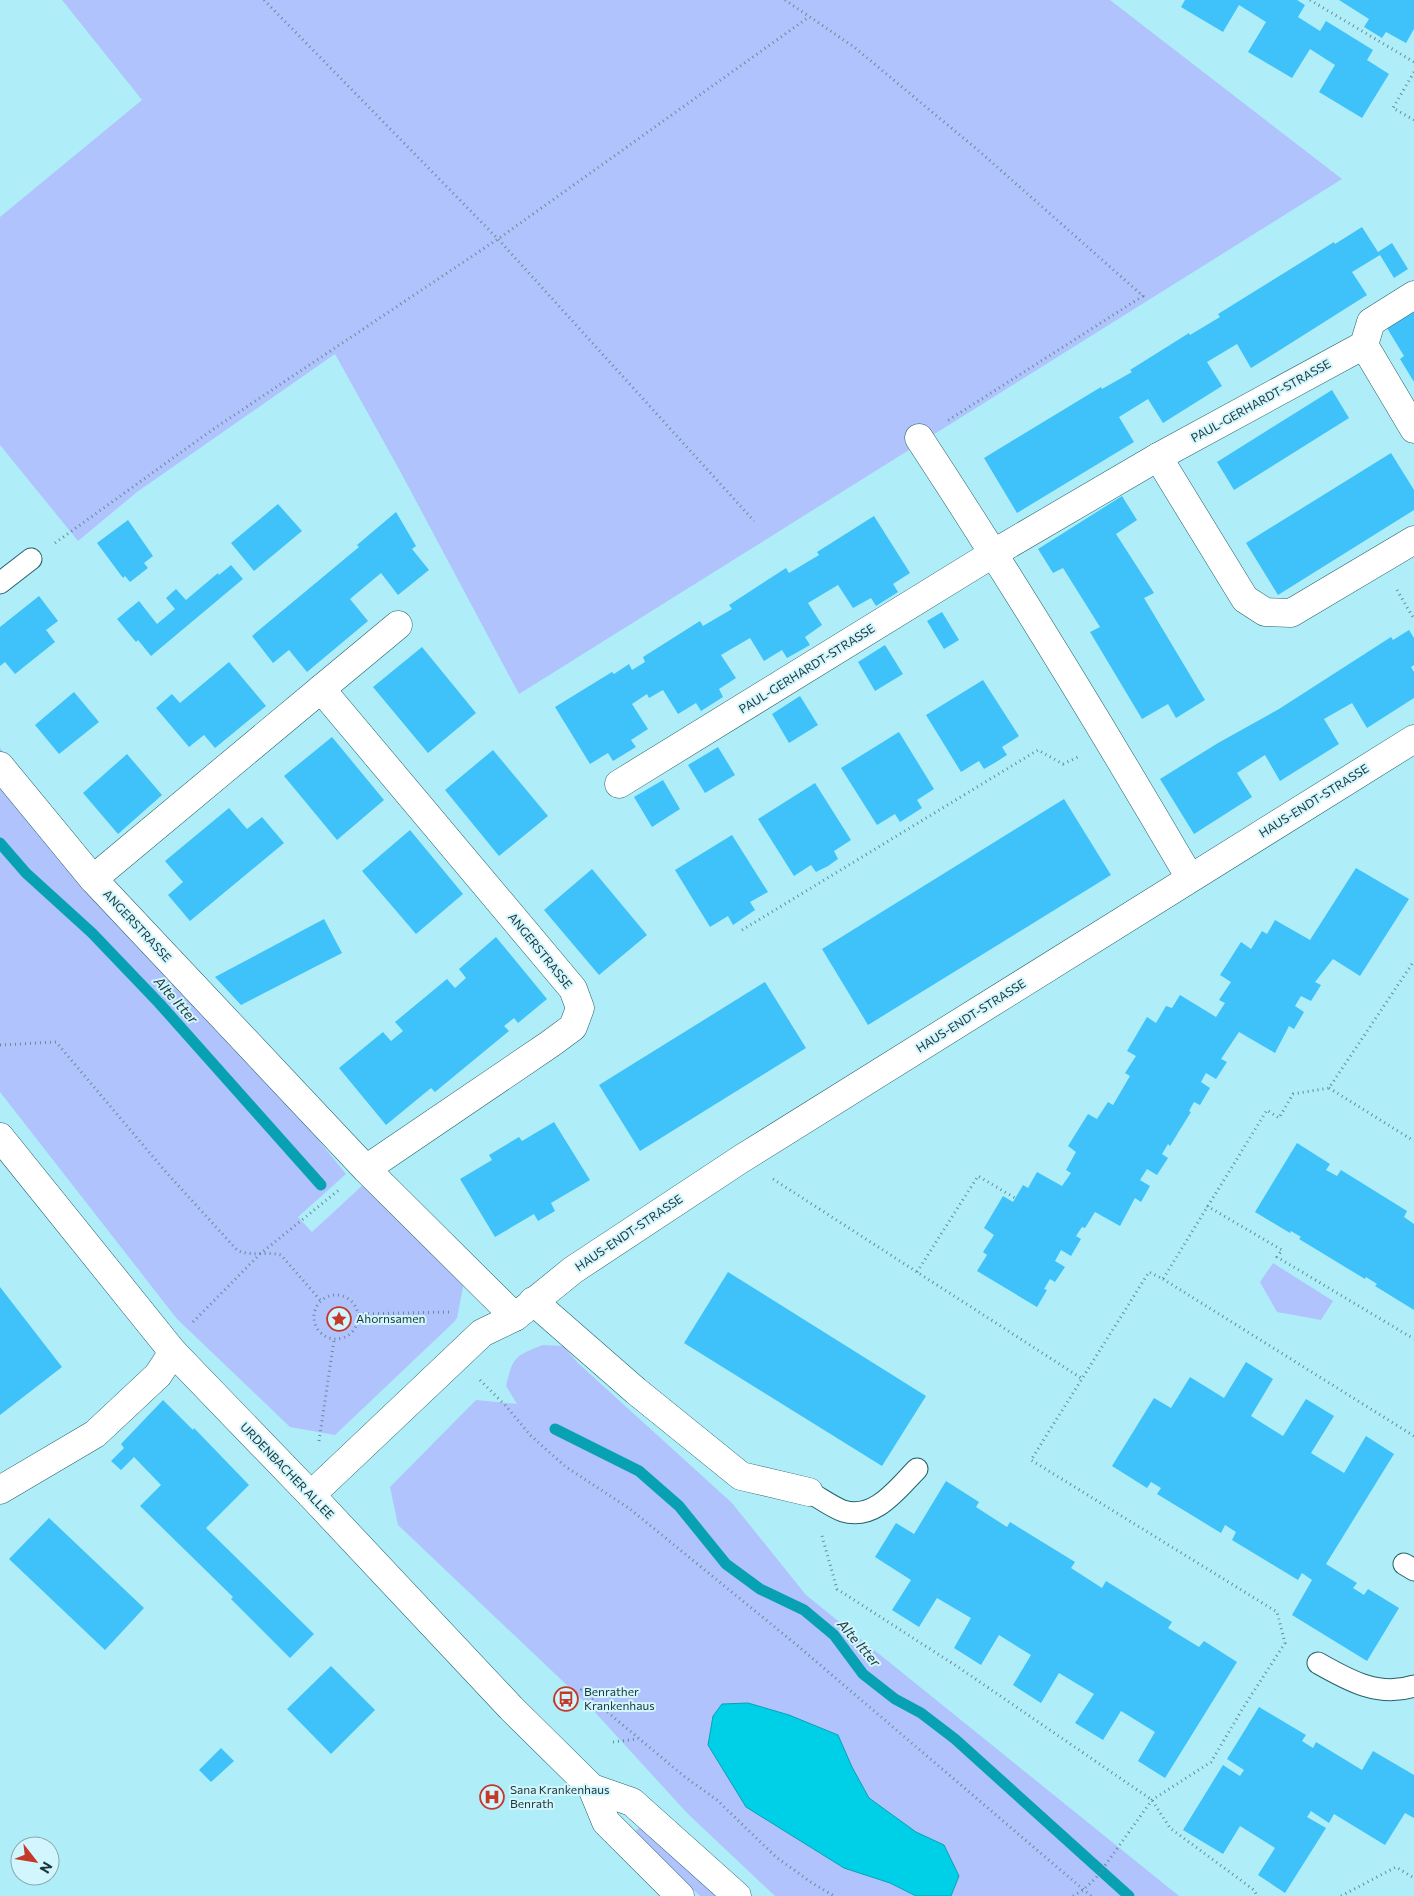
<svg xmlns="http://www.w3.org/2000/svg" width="1414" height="1896" viewBox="0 0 1414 1896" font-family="Commissioner,sans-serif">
  <rect width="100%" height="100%" fill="#afeef9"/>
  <g fill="#b0c3fc">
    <path d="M62 0H1110L1342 179 519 694 400 471 335 354 137 492 78 541 0 445V217L142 100Z"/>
    <path d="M0 748 346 1174 298 1217 312 1232 365 1183 464 1282 457 1318 454 1322 335 1435 290 1427 177 1319 0 1092Z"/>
    <path d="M1273 1263 1333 1301 1321 1320 1277 1312 1260 1282Z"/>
    <path d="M543 1345 563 1346 579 1364 732 1503 806 1595 1179 1896H775L687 1813 591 1708 398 1525 390 1487 476 1400 517 1404 506 1386C513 1356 515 1356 543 1345Z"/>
    <path d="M642 1825 720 1896H700L632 1834Z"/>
  </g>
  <path fill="#00cfe8" stroke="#08a1b4" d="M748 1703 789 1715 838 1735 852 1767 869 1798 916 1832 944 1845 959 1876 951 1896H916L890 1883 844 1868 746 1807 708 1745 713 1716 722 1704Z"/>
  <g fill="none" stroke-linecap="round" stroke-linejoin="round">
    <g stroke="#08a1b4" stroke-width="11">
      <path d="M0 843 26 873 92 933 159 1003 321 1185"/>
      <path d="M555 1429 639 1471 679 1506 726 1564 760 1589 804 1610 834 1635 863 1674 895 1699 921 1713 955 1739 1129 1896"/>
    </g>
  </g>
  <g fill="#3ec2f9">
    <path d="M1185 0H1297L1305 5 1298 17 1320 31 1326 21 1373 50 1367 60 1389 74 1362 118 1319 92 1335 65 1310 49 1292 78 1248 52 1266 22 1239 5 1223 32 1181 7Z"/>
    <path d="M1339 0H1414V29L1406 43 1386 32 1382 38 1364 27 1369 19Z"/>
    <path d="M1362 227 1378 252 1392 243 1408 269 1394 278 1380 255 1352 272 1367 295 1280 350 1251 368 1237 344 1207 362 1222 386 1163 423 1148 399 1119 417 1134 442 1017 513 984 458 1101 387 1102 389 1132 372 1130 370 1189 333 1190 335 1220 317 1218 314 1334 242 1335 244Z"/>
    <path d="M1414 311V382L1400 359 1404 356 1387 328Z"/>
    <path d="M1332 390 1349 418 1234 490 1217 462Z"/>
    <path d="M1391 453 1414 490V510L1278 595 1246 543Z"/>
    <path d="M1122 496 1137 520 1116 534 1154 593 1144 598 1205 700 1176 718 1168 704 1142 719 1090 632 1100 627 1063 568 1053 573 1038 549Z"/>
    <path d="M278 504 302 531 254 571 231 543Z"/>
    <path d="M396 512 416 546 412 549 429 570 398 595 381 573 350 599 368 621 307 672 289 650 273 663 252 636 359 547 357 545Z"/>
    <path d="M874 516 910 573 893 584 898 592 876 606 871 598 853 608 838 585 808 603 822 625 805 637 810 645 787 658 782 650 764 661 750 638 721 655 736 678 719 689 723 697 701 711 696 703 678 714 663 690 649 698 647 694 632 704 648 729 631 740 636 747 613 761 608 753 590 764 555 707 612 672 614 674 629 664 632 670 645 662 643 657 700 621 703 626 732 609 729 605 786 568 789 573 819 555 817 552Z"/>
    <path d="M128 520 153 556 144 563 148 568 130 582 125 576 123 578 97 543Z"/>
    <path d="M231 565 243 579 151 656 138 640 136 642 117 619 139 601 157 624 175 609 166 598 176 589 186 600 218 573 219 575Z"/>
    <path d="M39 596 58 621 46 630 55 642 15 674 5 662 0 666V627Z"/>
    <path d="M942 612 959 640 944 649 927 621Z"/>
    <path d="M1409 630 1414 638V665L1411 667 1414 672V698L1367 728 1352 703 1324 719 1339 744 1280 781 1265 755 1237 773 1252 797 1194 834 1160 779 1218 743 1279 709 1391 637 1393 640Z"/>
    <path d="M885 645 903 674 875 691 858 662Z"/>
    <path d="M422 647 476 713 428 753 373 687Z"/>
    <path d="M229 662 266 706 215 748 204 735 189 747 156 708 172 694 180 703Z"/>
    <path d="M983 680 1019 736 1002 747 1007 755 996 762 984 769 979 761 961 772 926 715Z"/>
    <path d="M74 692 99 722 59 754 35 725Z"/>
    <path d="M800 696 818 725 789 743 772 714Z"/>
    <path d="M899 732 934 789 917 800 922 808 900 822 895 814 877 825 841 768Z"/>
    <path d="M332 737 384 800 337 840 284 776Z"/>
    <path d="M718 747 735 775 705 793 688 765Z"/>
    <path d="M493 750 548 816 499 856 445 790Z"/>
    <path d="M127 754 162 795 118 834 83 793Z"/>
    <path d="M663 780 680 809 652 827 634 797Z"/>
    <path d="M815 783 851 840 834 851 838 859 828 866 816 872 811 865 794 876 758 819Z"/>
    <path d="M1064 799 1111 875 868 1025 822 949Z"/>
    <path d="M229 808 247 829 262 817 284 843 190 921 168 895 183 882 165 861Z"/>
    <path d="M410 830 463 894 416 934 362 871Z"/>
    <path d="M732 835 768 892 750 902 755 910 733 925 728 916 710 927 675 870Z"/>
    <path d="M1356 868 1409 899 1360 976 1333 959 1315 982 1321 985 1311 1001 1301 996 1295 1006 1304 1012 1294 1029 1289 1026 1275 1053 1239 1032 1221 1059 1227 1062 1216 1079 1206 1073 1201 1082 1210 1088 1200 1105 1194 1102 1189 1111 1191 1112 1181 1128 1170 1146 1168 1144 1162 1154 1168 1158 1157 1175 1147 1169 1140 1180 1150 1186 1141 1202 1135 1198 1120 1226 1095 1212 1085 1228 1082 1227 1076 1236 1081 1239 1071 1256 1061 1250 1055 1261 1065 1267 1055 1282 1050 1279 1044 1289 1047 1290 1037 1307 977 1271 987 1255 983 1252 994 1235 984 1228 1003 1196 1013 1202 1023 1185 1028 1188 1037 1172 1062 1186 1071 1173 1066 1170 1076 1152 1068 1146 1088 1114 1097 1119 1108 1102 1113 1105 1130 1076 1125 1073 1136 1056 1127 1051 1147 1017 1156 1023 1166 1006 1172 1008 1180 995 1216 1017 1225 1003 1219 1000 1231 982 1220 975 1241 942 1251 949 1262 931 1267 934 1275 920 1310 940Z"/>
    <path d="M592 869 647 935 599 975 544 910Z"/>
    <path d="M324 919 342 953 241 1005 215 977Z"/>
    <path d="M496 937 547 999 518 1023 514 1018 504 1026 509 1031 435 1092 431 1088 386 1125 339 1068 383 1032 391 1041 403 1031 395 1022 447 979 455 988 466 978 459 969Z"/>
    <path d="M765 982 806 1048 640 1151 599 1085Z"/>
    <path d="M554 1122 590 1180 551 1203 555 1211 538 1221 534 1214 495 1237 460 1179 492 1160 489 1155 519 1137 522 1141Z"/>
    <path d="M1297 1143 1330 1164 1326 1170 1337 1176 1341 1170 1407 1211 1404 1217 1414 1224V1310L1375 1286 1377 1284 1366 1277 1365 1279 1299 1239 1301 1237 1291 1231 1290 1233 1255 1212Z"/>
    <path d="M728 1272 926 1396 882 1466 684 1343Z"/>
    <path d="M0 1287 62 1367 0 1415Z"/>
    <path d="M1246 1362 1273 1379 1251 1416 1283 1436 1306 1399 1334 1416 1311 1453 1344 1473 1366 1436 1394 1454 1326 1564 1357 1583 1353 1588 1364 1595 1368 1589 1399 1608 1367 1661 1292 1615 1312 1580 1302 1573 1298 1580 1232 1540 1236 1532 1225 1525 1221 1533 1157 1494 1161 1488 1151 1482 1147 1488 1112 1466 1154 1398 1171 1408 1190 1377 1224 1398Z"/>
    <path d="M163 1400 193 1430 194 1428 249 1485 206 1528 314 1634 290 1658 231 1599 233 1597 140 1506 161 1485 134 1457 121 1470 111 1461 124 1448 121 1444Z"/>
    <path d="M946 1481 979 1502 976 1507 1007 1527 1010 1522 1075 1562 1071 1568 1102 1588 1106 1581 1172 1622 1168 1628 1199 1647 1204 1641 1237 1662 1165 1778 1138 1761 1155 1732 1121 1711 1103 1740 1075 1723 1094 1694 1059 1673 1041 1703 1013 1685 1031 1655 999 1635 981 1665 954 1648 971 1618 937 1598 919 1627 892 1610 911 1580 875 1557 896 1523 914 1534Z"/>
    <path d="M49 1518 144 1608 105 1650 9 1559Z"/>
    <path d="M331 1666 375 1710 331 1754 287 1709Z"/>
    <path d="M1259 1707 1306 1735 1302 1741 1313 1748 1316 1742 1362 1770 1373 1751 1414 1775V1818L1405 1813 1385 1845 1334 1814 1329 1823 1311 1811 1307 1817 1326 1828 1285 1893 1258 1875 1275 1848 1240 1826 1223 1854 1183 1830 1223 1765 1240 1776 1244 1770 1227 1759Z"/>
    <path d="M221 1748 234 1761 211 1782 199 1770Z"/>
  </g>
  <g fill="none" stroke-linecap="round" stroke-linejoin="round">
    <g stroke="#23626c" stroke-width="23">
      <g id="lane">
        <path d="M0 583 31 559"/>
        <path d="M809 1492C820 1498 832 1507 843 1511 875 1521 898 1488 917 1469"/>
        <path d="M1404 1564 1414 1570"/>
        <path d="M1318 1663C1348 1680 1379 1698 1414 1686"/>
      </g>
    </g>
    <g stroke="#23626c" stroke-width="29">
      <g id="street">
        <path d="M1364 345 1414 429"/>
        <path d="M919 438C1014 583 1103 729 1190 878"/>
        <path d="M1158 457 1245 599 1265 612 1291 613 1414 540"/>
        <path d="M321 689 398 625"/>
        <path d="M0 766 93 879 366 1169 515 1317"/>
        <path d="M619 784 994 553 1158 457 1364 345 1371 322 1414 295"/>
        <path d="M93 879 321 689 573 989 580 1008 573 1027 550 1044 366 1169"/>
        <path d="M0 1137 173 1352 311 1495 511 1708 592 1788 632 1802 737 1896"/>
        <path d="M533 1301 636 1391 741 1476 809 1492"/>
        <path d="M0 1490 95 1434 158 1375 173 1352"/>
        <path d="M311 1495 482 1333 515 1317 573 1270 741 1159 1414 739"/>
        <path d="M592 1788 606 1822 680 1896"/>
      </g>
    </g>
    <g stroke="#628e95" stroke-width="3" stroke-dasharray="1 4" stroke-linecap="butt">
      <path d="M264 0 498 239 754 521"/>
      <path d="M785 0 854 47 979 151 1143 296 947 421"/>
      <path d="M1310 0 1414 62"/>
      <path d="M1414 72 1393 108 1414 120"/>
      <path d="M55 543 212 430 498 239 809 17"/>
      <path d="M1397 590 1414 619"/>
      <path d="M742 930 1038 750 1063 764 1080 756"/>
      <path d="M0 1045 56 1042 165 1171 237 1250C251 1257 265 1251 281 1255L321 1301"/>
      <path d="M1329 1088 1414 1141"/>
      <path d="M773 1179 1081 1378"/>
      <path d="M1207 1206 1282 1250 1277 1257 1414 1339"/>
      <path d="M917 1272 978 1176 1015 1198"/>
      <path d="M1163 1279 1414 1436"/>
      <circle cx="336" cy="1317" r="22"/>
      <path d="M358 1314 449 1312 452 1314"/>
      <path d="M193 1322 260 1254 340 1189"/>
      <path d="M480 1380 506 1406 530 1435 566 1467 630 1509 798 1646 1091 1896"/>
      <path d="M319 1441 334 1340"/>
      <path d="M822 1536 837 1589 958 1667 1152 1800 1170 1828 1254 1890 1257 1896"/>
      <path d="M553 1701 566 1699 581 1690 685 1777 717 1800 776 1857 812 1883 834 1896"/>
      <path d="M613 1742 638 1739"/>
      <path d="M1073 1896 1083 1890 1096 1878 1152 1800 1211 1762 1243 1708 1285 1643 1277 1612 1031 1460 1149 1272 1163 1279 1267 1110 1279 1118 1293 1094 1329 1088 1414 961"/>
      <path d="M1341 1896 1396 1867 1414 1878"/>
    </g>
    <use href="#lane" stroke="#fff" stroke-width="21"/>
    <use href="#street" stroke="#fff" stroke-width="28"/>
  </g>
  <defs>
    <g id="sight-ring" transform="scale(1.25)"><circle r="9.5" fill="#d2f6fd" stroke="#c53929" stroke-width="1.5"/><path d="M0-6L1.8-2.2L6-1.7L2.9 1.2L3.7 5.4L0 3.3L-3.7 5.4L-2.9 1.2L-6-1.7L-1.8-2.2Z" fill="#c53929"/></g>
    <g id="bus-ring" transform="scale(1.25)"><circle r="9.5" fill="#d2f6fd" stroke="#c53929" stroke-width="1.5"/><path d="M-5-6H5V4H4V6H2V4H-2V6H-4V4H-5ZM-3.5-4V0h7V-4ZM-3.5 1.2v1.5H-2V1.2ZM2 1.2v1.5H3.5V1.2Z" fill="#c53929"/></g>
    <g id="hospital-ring" transform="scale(1.25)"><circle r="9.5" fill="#d2f6fd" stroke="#c53929" stroke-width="1.5"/><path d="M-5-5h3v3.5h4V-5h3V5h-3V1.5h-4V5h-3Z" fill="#c53929"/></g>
  </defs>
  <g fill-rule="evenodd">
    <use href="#sight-ring" x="339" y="1319"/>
    <use href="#bus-ring" x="566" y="1699"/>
    <use href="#hospital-ring" x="492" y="1797"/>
  </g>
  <g text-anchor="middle" stroke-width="4" stroke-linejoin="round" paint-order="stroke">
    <g font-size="12" fill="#1b3539" stroke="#d2f6fd">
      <text transform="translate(1261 401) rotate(-29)" y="4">PAUL-GERHARDT-STRASSE</text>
      <text transform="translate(807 669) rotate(-32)" y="4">PAUL-GERHARDT-STRASSE</text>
      <text transform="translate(1314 801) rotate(-32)" y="4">HAUS-ENDT-STRASSE</text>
      <text transform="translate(137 926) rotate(47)" y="4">ANGERSTRASSE</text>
      <text transform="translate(540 951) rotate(51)" y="4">ANGERSTRASSE</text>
      <text transform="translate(971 1016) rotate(-32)" y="4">HAUS-ENDT-STRASSE</text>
      <text transform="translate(629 1233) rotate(-34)" y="4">HAUS-ENDT-STRASSE</text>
      <text transform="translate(287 1471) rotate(46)" y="4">URDENBACHER ALLEE</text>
    </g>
    <g font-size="12" fill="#1b3539" stroke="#d2f6fd" text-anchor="start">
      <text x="356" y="1323">Ahornsamen</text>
      <text x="584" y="1696">Benrather<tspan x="584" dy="14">Krankenhaus</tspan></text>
      <text x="510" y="1794">Sana Krankenhaus<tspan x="510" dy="14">Benrath</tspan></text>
    </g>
    <g font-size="14" font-style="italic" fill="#213b3f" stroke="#d2f6fd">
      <text transform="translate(176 1000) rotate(48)" y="5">Alte Itter</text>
      <text transform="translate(859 1643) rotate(49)" y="5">Alte Itter</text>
    </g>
  </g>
  <g transform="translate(35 1861) rotate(121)"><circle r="24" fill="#d2f6fd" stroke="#89a9af"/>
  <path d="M0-4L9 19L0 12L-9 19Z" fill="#c53929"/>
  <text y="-8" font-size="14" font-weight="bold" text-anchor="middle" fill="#1b3539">N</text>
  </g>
</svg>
